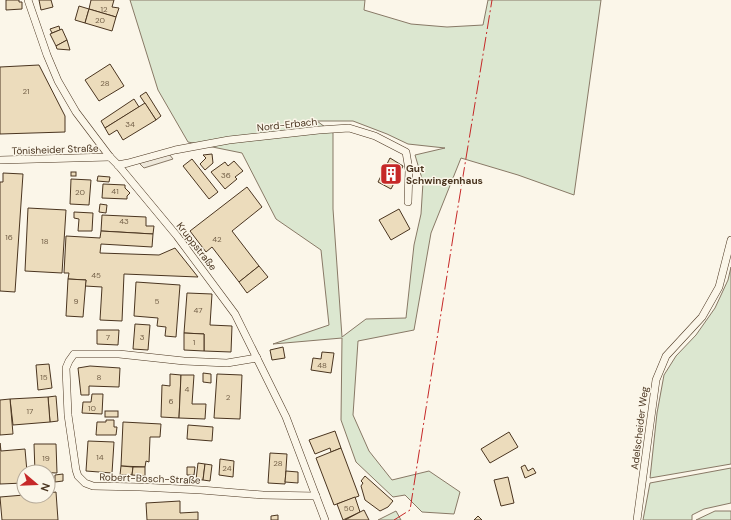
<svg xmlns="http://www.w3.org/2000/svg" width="731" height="520" viewBox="0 0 731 520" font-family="'DM Sans',sans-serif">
  <rect width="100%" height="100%" fill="#fbf6e9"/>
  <g fill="#dce7d0" stroke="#887966" fill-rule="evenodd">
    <path d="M130 0H365L364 10 411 24 447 27 483 25 488 0H601L574 195 518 175 461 158 431 233 414 330 358 341 353 415 369 451 392 480 429 471 460 492 454 514 422 512 405 495 393 497 356 462 341 420 342 338 273 344 329 325 321 250 276 219 242 153 188 142 158 90ZM317 121H353L387 134 408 144 445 148 415 155 423 182 421 214 414 245 406 318 366 319 342 337 333 209V133Z"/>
    <path d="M731 267V464L650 478 657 413 664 375 676 356 696 335 715 308 728 280Z"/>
    <path d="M731 468V503L704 509 692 515V520H643L650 483Z"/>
    <path d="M396 511 401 520H378Z"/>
    <path d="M715 511H731V520H696Z"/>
  </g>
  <path fill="#ede7d9" stroke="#887966" d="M169 154 173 159 144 168 139 163Z"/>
  <g fill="#ecdcbc" stroke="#4a3520">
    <path d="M6 0H19V2H22V9L6 10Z"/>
    <path d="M39 0H51L53 7 41 10Z"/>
    <path d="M91 0H114L112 7 119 8 116 17 89 9Z"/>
    <path d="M79 6 89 9 85 23 75 20Z"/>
    <path d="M89 9 116 17 112 31 85 23Z"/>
    <path d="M59 26 60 30 52 33 50 29Z"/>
    <path d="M62 29 67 40 56 46 50 34Z"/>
    <path d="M67 40 70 50 57 49 56 46Z"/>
    <path d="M110 64 124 86 99 101 85 80Z"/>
    <path d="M39 65 65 116V132L0 134V67Z"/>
    <path d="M146 92 161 116 156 120 140 96Z"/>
    <path d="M134 99 139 107 105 128 101 121Z"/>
    <path d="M145 103 156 120 123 140 117 130 109 135 105 128Z"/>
    <path d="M212 154 213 163 205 170 200 164 206 158 203 155Z"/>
    <path d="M390 158 403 166 391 189 378 182Z"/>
    <path d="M192 159 218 192 209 199 183 166Z"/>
    <path d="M234 161 243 171 235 177 237 179 225 189 211 172 225 162 228 166Z"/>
    <rect x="71" y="172" width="5" height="4"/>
    <path d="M3 173 23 174 15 292 0 291V182H3Z"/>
    <path d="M98 176 110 177 109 182 97 181Z"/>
    <path d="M71 179 91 180 89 205 70 204Z"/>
    <path d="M103 184 125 185V188L130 193 127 196V199L102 198Z"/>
    <path d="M247 187 262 207 232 231 259 266 239 282 212 247 206 252 190 231Z"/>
    <path d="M100 204 107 205 106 213 99 212Z"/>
    <path d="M28 208 66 210 62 273 25 271Z"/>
    <path d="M399 209 410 229 391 240 379 220Z"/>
    <path d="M74 212 93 213 92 231H78L79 219 74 218Z"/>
    <path d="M102 215 146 217V226H154L153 234 101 231Z"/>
    <path d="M101 231 153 234 152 247 101 244 100 253 159 255 175 248 198 277 124 274 122 321 100 320 102 287 85 286 86 280 68 279 69 273H64L66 236 100 238Z"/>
    <path d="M259 266 268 277 247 293 239 282Z"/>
    <path d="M68 279 86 280 83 317 66 316Z"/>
    <path d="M136 282 180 285 176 337 165 336 166 327 157 326 158 318 134 316Z"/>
    <path d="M187 293 212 294 210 325 232 326 231 352 204 351V334L184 333Z"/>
    <path d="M135 324 150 325 148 350 133 349Z"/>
    <path d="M97 330H119L118 345 97 344Z"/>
    <path d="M184 333 204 334V351L184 350Z"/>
    <path d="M283 347 285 358 272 360 270 350Z"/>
    <path d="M322 352 334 353 331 373 311 370 313 358 321 359Z"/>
    <path d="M49 364 52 388 38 390 36 365Z"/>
    <path d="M90 366 120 368 119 387 89 386V395H81L78 368Z"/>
    <path d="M203 373 211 374V383L203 382Z"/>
    <path d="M170 374 181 375 179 418 161 417 162 385 170 386Z"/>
    <path d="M217 374 242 375 240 419 214 418Z"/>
    <path d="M181 375H194L192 404H206L205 419 179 418Z"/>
    <path d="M92 394H103L102 414 82 413 83 402H91Z"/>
    <path d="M56 396 58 421 50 422 48 397Z"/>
    <path d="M48 397 50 422 13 425 10 399Z"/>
    <path d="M10 399 13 434 0 435V400Z"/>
    <rect x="105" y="411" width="13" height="6"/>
    <path d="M106 420H114V427H117L116 435H96L97 422H106Z"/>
    <path d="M123 422 161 424 160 437H150L149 462 146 461 145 467 121 466Z"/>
    <path d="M188 425 213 427 212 441 187 439Z"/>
    <path d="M335 431 341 448 331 452 330 448 315 454 309 440Z"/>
    <path d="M509 432 518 447 490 463 481 449Z"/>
    <path d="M88 441 114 442 112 473 86 471Z"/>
    <path d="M0 443 1 451 25 449 27 472H24V483L0 484Z"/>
    <path d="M34 444H56L57 473 35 472Z"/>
    <path d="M341 448 359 496 334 505 316 458Z"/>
    <path d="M270 453 287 454 285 484 268 483Z"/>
    <path d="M220 459 234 461 233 477 219 475Z"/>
    <path d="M198 463 205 464 203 480H196Z"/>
    <path d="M205 464 212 465 210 481 203 480Z"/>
    <path d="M525 465 528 471 533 468 536 473 525 478 521 467Z"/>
    <path d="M121 466 133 467 132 475H120Z"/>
    <path d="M133 467H145V476L132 475Z"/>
    <path d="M187 467H195L194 475H187Z"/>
    <path d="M286 471 298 472V483L285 482Z"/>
    <path d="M63 474V481L55 482V475Z"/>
    <path d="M365 476 393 501 388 507 380 511 365 500 361 486 363 483 361 481Z"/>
    <path d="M508 477 514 503 501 506 494 480Z"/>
    <path d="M56 492 58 520H2L0 497 24 495V496H48V493Z"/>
    <path d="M355 497 360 512 343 520 337 504Z"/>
    <path d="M180 501V513L198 512V520H147L146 503Z"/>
    <path d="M364 510 369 520H345L360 512Z"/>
    <path d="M278 515V520H271V516Z"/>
    <path d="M478 516 482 520H474Z"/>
  </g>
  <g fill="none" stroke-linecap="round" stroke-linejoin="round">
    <g stroke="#4a3520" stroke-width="8">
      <g id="street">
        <path d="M28 0 47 55 58 81 76 112 110 157 118 165 177 236 235 314 286 417 325 520"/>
        <path d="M0 160 110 157"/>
        <path d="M118 165 128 163 175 150 229 140 319 130 349 128 375 136 406 152 409 170 408 202"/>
        <path d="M257 358 227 363 184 361 119 354H74L69 361 66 368 68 415 76 470 78 476 85 483 93 486 140 487 201 490 263 495 316 496"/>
        <path d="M637 520 656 380 666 356 702 317 719 287 731 240"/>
      </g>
    </g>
    <use href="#street" stroke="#fbf6e9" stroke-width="7"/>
    <path stroke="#c62828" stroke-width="1" stroke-dasharray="14 3 2 3" stroke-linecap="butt" d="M394 520 410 510 454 231 492 0"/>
  </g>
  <defs>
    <g id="building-square" transform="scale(1.15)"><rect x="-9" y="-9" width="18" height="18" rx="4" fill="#c62828" stroke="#fbf6e9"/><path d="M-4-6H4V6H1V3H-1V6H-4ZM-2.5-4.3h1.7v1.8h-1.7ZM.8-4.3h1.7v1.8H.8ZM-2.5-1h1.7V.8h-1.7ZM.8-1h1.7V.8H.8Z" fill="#fff"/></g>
  </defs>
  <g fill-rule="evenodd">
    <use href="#building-square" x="391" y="174"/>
  </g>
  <g text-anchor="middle" stroke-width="3" stroke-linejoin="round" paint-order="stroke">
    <g font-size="8" fill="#725f47">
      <text x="104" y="12">12</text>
      <text x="100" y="23">20</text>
      <text x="105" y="86">28</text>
      <text x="26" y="94">21</text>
      <text x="130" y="127">34</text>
      <text x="226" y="178">36</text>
      <text x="115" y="194">41</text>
      <text x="80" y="195">20</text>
      <text x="124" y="224">43</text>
      <text x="9" y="240">16</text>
      <text x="217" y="242">42</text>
      <text x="45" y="244">18</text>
      <text x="96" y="278">45</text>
      <text x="76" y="304">9</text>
      <text x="157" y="304">5</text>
      <text x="198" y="313">47</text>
      <text x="108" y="340">7</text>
      <text x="142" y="340">3</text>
      <text x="194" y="345">1</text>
      <text x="322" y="368">48</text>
      <text x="44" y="380">15</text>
      <text x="99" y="380">8</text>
      <text x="187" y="392">4</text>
      <text x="228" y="400">2</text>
      <text x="171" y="404">6</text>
      <text x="92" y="411">10</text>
      <text x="30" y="414">17</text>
      <text x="100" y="460">14</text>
      <text x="46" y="461">19</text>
      <text x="278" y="466">28</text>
      <text x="227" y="471">24</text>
      <text x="349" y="511">50</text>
    </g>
    <g font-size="10" fill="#4a3520" stroke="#fbf6e9">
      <text transform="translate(287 124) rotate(-6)" y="4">Nord-Erbach</text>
      <text transform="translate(55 149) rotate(-2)" y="4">Tönisheider Straße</text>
      <text transform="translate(197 246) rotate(52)" y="4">Kruppstraße</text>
      <text transform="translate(639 428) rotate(-83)" y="4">Adelscheider Weg</text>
      <text transform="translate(150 478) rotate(2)" y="4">Robert-Bosch-Straße</text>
    </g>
    <g font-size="10" font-weight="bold" fill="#4a3520" stroke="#fbf6e9" text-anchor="start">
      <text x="406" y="172">Gut<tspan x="406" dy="12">Schwingenhaus</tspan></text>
    </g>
  </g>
  <g transform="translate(36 484) rotate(109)"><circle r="19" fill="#fbf6e9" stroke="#b4a999"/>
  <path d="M0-3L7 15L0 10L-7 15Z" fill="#c62828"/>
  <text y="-6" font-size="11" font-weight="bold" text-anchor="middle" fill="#4a3520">N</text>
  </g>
</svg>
